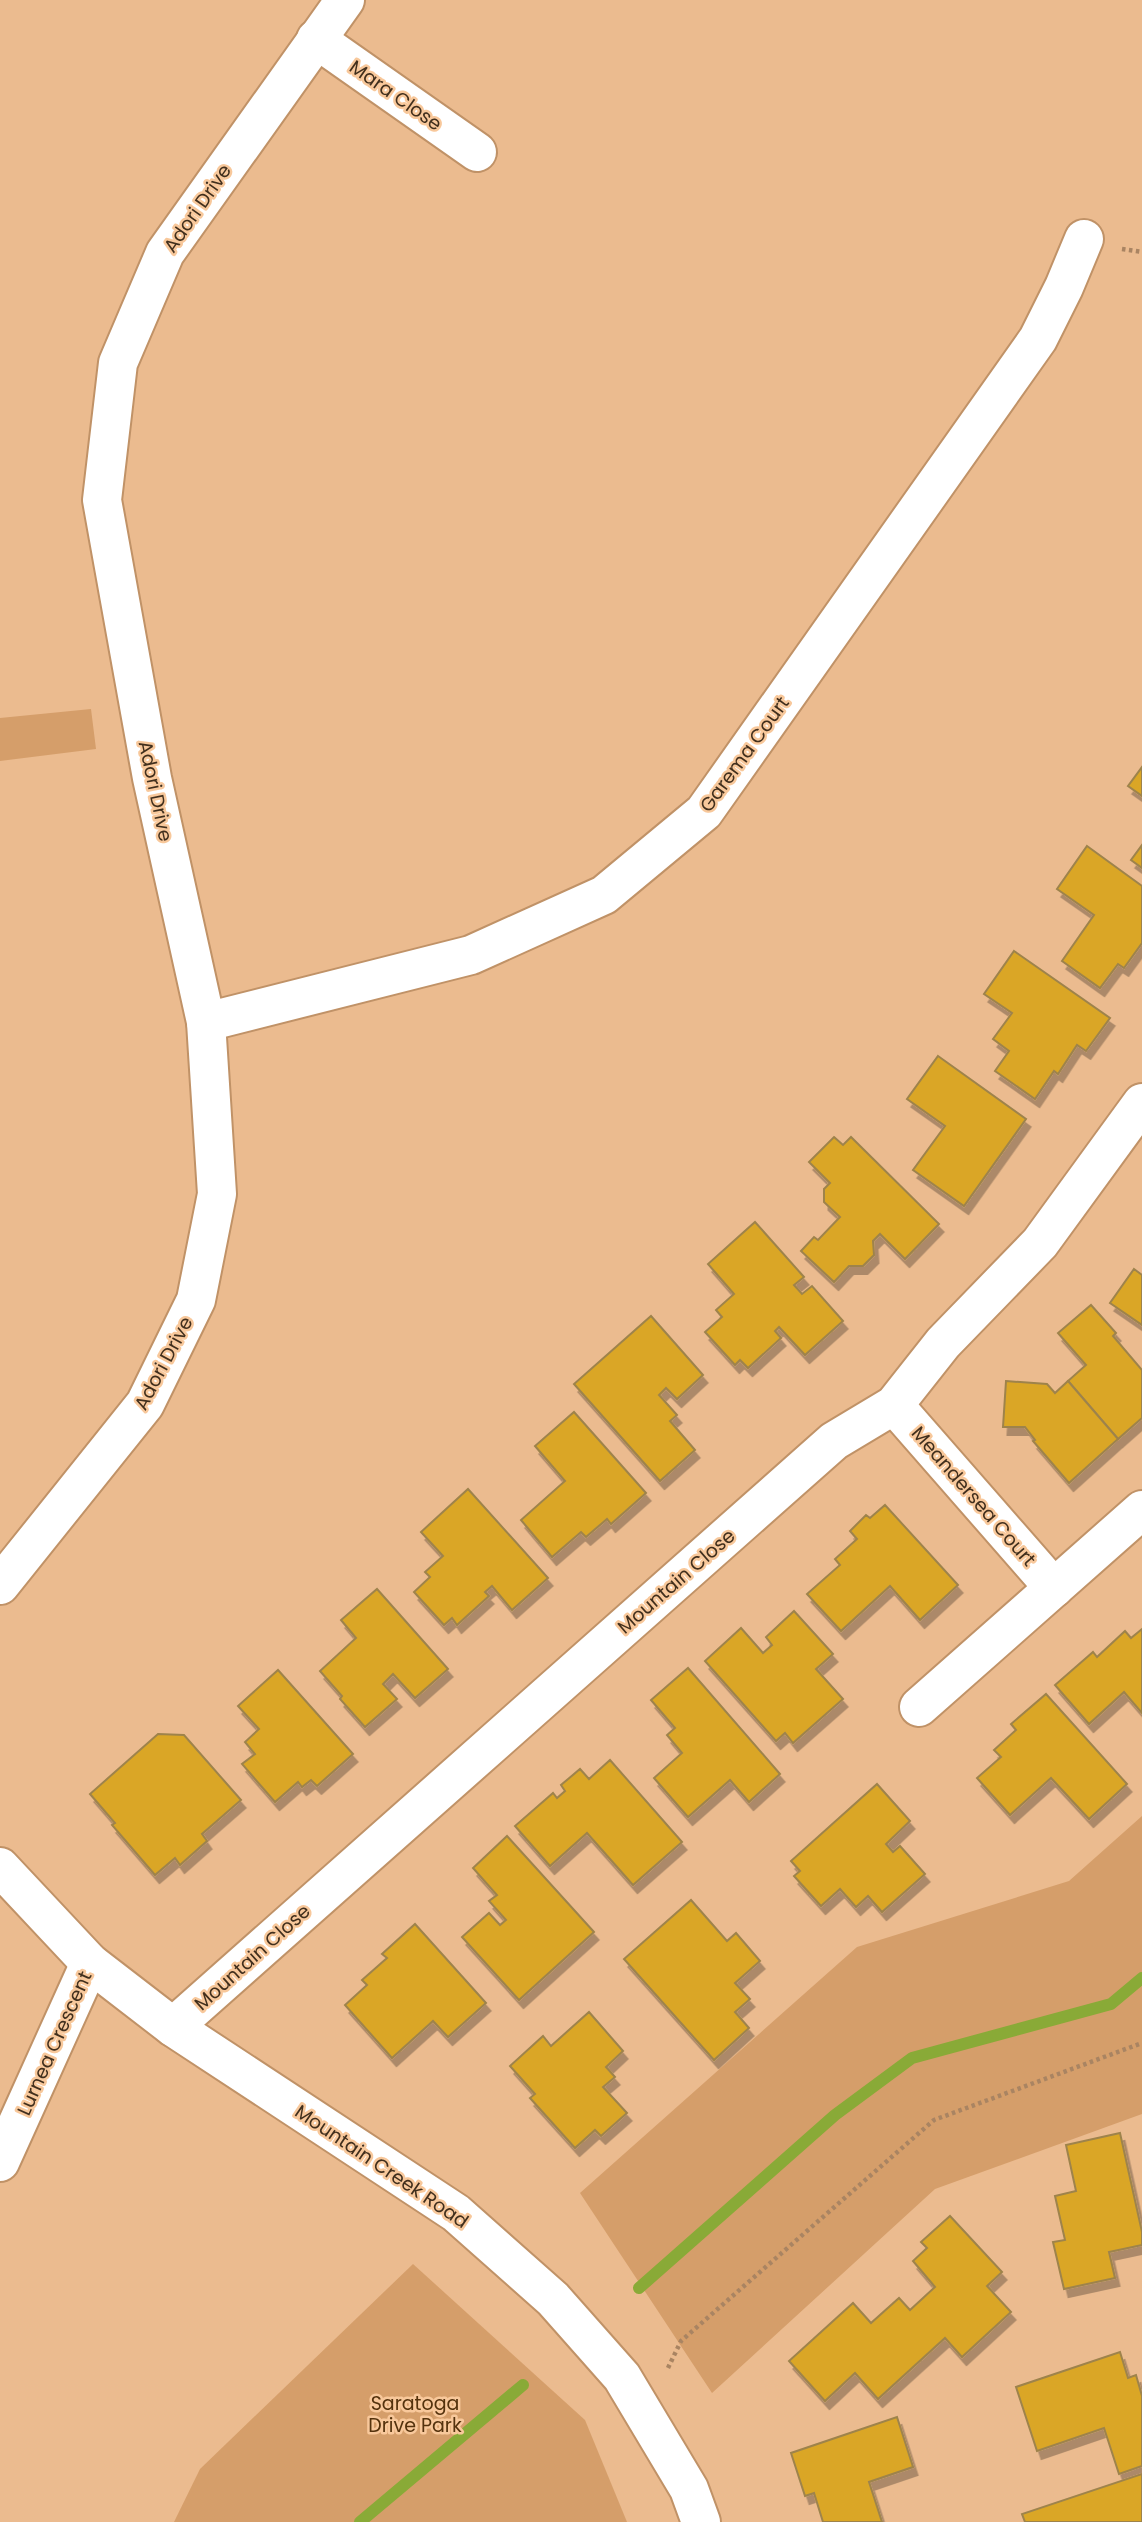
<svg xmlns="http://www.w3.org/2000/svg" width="1142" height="2522" viewBox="0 0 1142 2522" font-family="Poppins,sans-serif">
  <defs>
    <filter id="shadow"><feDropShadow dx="4.5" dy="8" stdDeviation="0" flood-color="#0004"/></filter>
  </defs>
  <rect width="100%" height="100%" fill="#ebbb8f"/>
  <g fill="#d59e6a">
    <path d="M91 709 96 749 0 761V718Z"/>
    <path d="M1142 1816V2114L935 2189 712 2393 580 2193 857 1947 1069 1881Z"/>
    <path d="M413 2264 585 2420 627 2522H174L200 2469Z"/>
  </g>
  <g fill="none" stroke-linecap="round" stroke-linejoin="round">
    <g stroke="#89aa37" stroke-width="12">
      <path d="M639 2288 835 2115 912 2058 1111 2004 1142 1978"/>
      <path d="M360 2522 523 2385"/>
    </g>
  </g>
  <g fill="#daa625" stroke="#9e834c" stroke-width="2" filter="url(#shadow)">
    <path d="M1142 767V796L1128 786Z"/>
    <path d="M1142 845V868L1131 860Z"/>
    <path d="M1087 846 1142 886V943L1124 968 1118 964 1100 988 1062 961 1094 915 1057 889Z"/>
    <path d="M1014 951 1110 1018 1086 1051 1077 1045 1058 1074 1054 1071 1035 1099 995 1071 1009 1051 993 1039 1012 1013 984 994Z"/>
    <path d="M938 1056 1026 1119 964 1206 913 1170 945 1126 907 1099Z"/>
    <path d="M834 1137 843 1145 851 1137 939 1224 905 1259 880 1234 873 1241 874 1255 863 1266H849L834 1282 801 1251 814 1237 818 1240 840 1217 824 1202V1189L830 1183 809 1162Z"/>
    <path d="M755 1222 804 1277 794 1285 802 1294 812 1286 843 1321 805 1355 779 1327 775 1331 781 1338 748 1368 740 1360 735 1365 705 1332 722 1317 716 1310 734 1294 708 1264Z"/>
    <path d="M1134 1269 1142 1275V1325L1110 1303Z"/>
    <path d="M1091 1305 1116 1333 1113 1336 1142 1370V1418L1118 1439 1068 1381 1086 1365 1058 1333Z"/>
    <path d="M651 1316 703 1375 677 1399 666 1388 659 1395 677 1415 670 1421 695 1450 660 1481 574 1384Z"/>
    <path d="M1006 1381 1047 1384 1055 1393 1068 1381 1118 1439 1069 1483 1033 1441 1035 1440 1025 1427H1003Z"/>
    <path d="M574 1412 646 1493 611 1524 607 1519 586 1537 581 1532 552 1557 521 1520 565 1481 535 1446Z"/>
    <path d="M468 1489 548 1578 512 1610 492 1586 485 1592 489 1596 457 1625 452 1618 444 1625 414 1592 430 1577 425 1572 443 1556 421 1532Z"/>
    <path d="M885 1505 958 1585 920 1620 890 1586 841 1631 807 1594 840 1565 835 1559 857 1539 850 1531 866 1515 870 1518Z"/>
    <path d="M377 1589 448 1669 415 1698 393 1674 383 1684 397 1699 365 1727 340 1699 342 1696 320 1671 356 1638 341 1620Z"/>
    <path d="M794 1611 833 1654 816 1669 843 1699 793 1743 785 1733 776 1741 705 1661 741 1628 763 1653 772 1645 766 1637Z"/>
    <path d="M1142 1629V1713L1124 1692 1089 1724 1055 1685 1093 1652 1097 1657 1125 1631 1131 1638Z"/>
    <path d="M688 1668 780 1774 749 1802 730 1780 688 1817 654 1778 682 1753 667 1735 675 1728 651 1700Z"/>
    <path d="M278 1670 353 1754 317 1786 311 1780 302 1787 298 1782 275 1802 242 1764 255 1754 245 1742 259 1729 238 1706Z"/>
    <path d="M1046 1694 1127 1784 1089 1819 1051 1778 1010 1815 977 1778 1001 1757 994 1750 1016 1730 1011 1724Z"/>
    <path d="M158 1734 184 1735 241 1800 202 1834 207 1841 180 1865 175 1858 155 1875 112 1825 115 1823 90 1794Z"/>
    <path d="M610 1760 682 1842 633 1885 587 1833 550 1866 515 1826 553 1793 557 1798 565 1791 561 1785 580 1769 589 1779Z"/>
    <path d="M877 1784 910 1821 886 1844 893 1852 900 1846 925 1874 882 1912 868 1896 856 1907 840 1889 821 1906 794 1876 800 1871 791 1861Z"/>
    <path d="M507 1836 594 1932 519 2000 462 1937 489 1913 500 1925 506 1920 489 1901 497 1895 473 1868Z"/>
    <path d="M691 1900 727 1941 736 1933 760 1961 735 1983 750 1999 735 2012 749 2028 714 2060 624 1959Z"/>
    <path d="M415 1924 486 2003 448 2037 433 2021 392 2058 345 2005 367 1985 362 1980 387 1958 382 1954Z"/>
    <path d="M589 2012 623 2051 606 2067 615 2077 603 2087 627 2113 601 2136 595 2130 575 2148 530 2098 535 2094 510 2066 543 2036 551 2046Z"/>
    <path d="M1120 2133 1142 2232V2245L1109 2252 1115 2278 1064 2289 1053 2242 1065 2240 1055 2196 1076 2191 1066 2145Z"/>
    <path d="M950 2216 1002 2272 987 2286 1011 2312 962 2357 945 2338 878 2399 855 2373 825 2401 789 2361 853 2303 871 2323 899 2298 910 2310 935 2287 913 2261 927 2248 921 2242Z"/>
    <path d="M1120 2352 1128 2378 1136 2375 1142 2396V2466L1119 2474 1104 2428 1037 2451 1016 2387Z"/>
    <path d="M897 2417 913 2467 869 2482 882 2522H823L814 2493 805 2496 791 2453Z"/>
    <path d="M1142 2474V2522H1025L1022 2514Z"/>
  </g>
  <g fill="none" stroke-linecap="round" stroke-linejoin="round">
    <g stroke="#c09267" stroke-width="42">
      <g id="street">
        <path d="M316 39 477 152"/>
        <path d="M206 1022 471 955 604 895 704 812 1038 339 1064 287 1084 239"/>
        <path d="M894 1405 1054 1588"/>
        <path d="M0 1585 145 1404 196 1300 217 1194 206 1022 152 778 102 500 118 363 165 253 345 0"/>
        <path d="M919 1707 1142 1510"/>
        <path d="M173 2027 834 1441 894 1405 943 1343 1040 1243 1142 1103"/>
        <path d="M0 2162 90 1963"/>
      </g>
    </g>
    <g stroke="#c09267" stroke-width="42">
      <path id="secondary" d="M0 1867 90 1963 173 2027 456 2213 553 2299 622 2377 689 2489 701 2522"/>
    </g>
    <g stroke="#a98462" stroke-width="4.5" stroke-dasharray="3.5 3.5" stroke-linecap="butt">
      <path d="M1122 249 1142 252"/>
      <path d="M668 2368 681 2341 934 2120 1142 2043"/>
    </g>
    <use href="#street" stroke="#fff" stroke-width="38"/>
    <use href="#secondary" stroke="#fff" stroke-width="38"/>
  </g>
  <g text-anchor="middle" stroke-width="5" stroke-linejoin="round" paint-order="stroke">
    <g font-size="19" fill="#412f1d" stroke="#f8c89b">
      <text transform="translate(396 95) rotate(35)" y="7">Mara Close</text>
      <text transform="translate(197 208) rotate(-55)" y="7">Adori Drive</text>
      <text transform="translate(744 754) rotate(-54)" y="7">Garema Court</text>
      <text transform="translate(156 791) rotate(78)" y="7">Adori Drive</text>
      <text transform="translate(163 1363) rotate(-62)" y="7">Adori Drive</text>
      <text transform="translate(974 1496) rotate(49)" y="7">Meandersea Court</text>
      <text transform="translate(676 1581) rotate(-41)" y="7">Mountain Close</text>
      <text transform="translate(252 1957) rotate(-42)" y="7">Mountain Close</text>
      <text transform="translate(54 2043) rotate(-66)" y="7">Lurnea Crescent</text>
      <text transform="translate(382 2166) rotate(34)" y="7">Mountain Creek Road</text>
    </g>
    <g font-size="19" fill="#54320d" stroke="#f8c89b">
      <text x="415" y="2410">Saratoga<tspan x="415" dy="22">Drive Park</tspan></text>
    </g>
  </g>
</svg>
